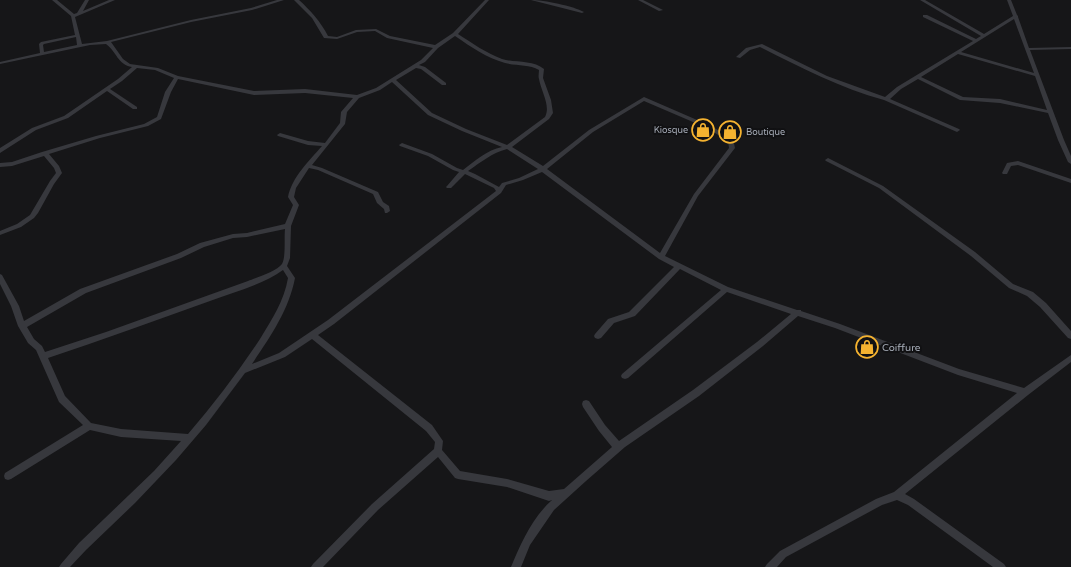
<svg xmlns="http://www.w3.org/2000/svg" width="1071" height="567" viewBox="0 0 1071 567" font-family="'Varela Round',sans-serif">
  <rect width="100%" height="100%" fill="#161618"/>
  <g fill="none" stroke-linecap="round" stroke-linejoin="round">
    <g fill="#37383d" fill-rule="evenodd">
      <path d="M52 0H57L74 14 77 13 85 0H89L83 11 109 0H115L75 17 82 44 107 41 191 20 251 8 277 0H284L252 10 191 22 111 42 123 59 130 64 158 68 178 76 254 91 305 89 357 95 376 88 421 60 433 48 387 38 375 31 357 32 337 39 324 38 312 18 294 0H299C310 10 321 22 328 36L337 37 356 30 376 29 390 36 435 45 453 33 485 0H489L458 34C472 43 486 53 502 59 515 63 533 60 544 69L543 78 551 100 553 113 549 119 512 147 543 166 589 130 644 97 711 126 733 139 735 148 698 196 665 256 728 287 797 310H801V311L840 324 959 369 1024 388 1071 355V362L1028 395 905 494 914 499 1004 564 1006 567H993L908 505 897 500 882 505 786 557 777 567H765L767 564 780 551 876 499 894 492 1017 393 958 375 835 328 798 316 763 346 699 396 625 447 586 481 554 510 530 545 521 567H511C521 543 532 518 552 500L549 501 507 487 458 479 455 478 438 457 378 510 323 567H311L313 564 372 504 434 449 435 442 426 431 312 339 285 357 245 373 206 425 176 460 135 503 86 550 70 567H59L61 564 79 543 154 471 181 441 121 437 90 430 11 479 8 480 5 479 4 476 5 473 83 425 59 402 36 350 28 343 18 326 11 306 0 284V274L2 275 19 306 24 321 80 289 177 254 200 243 233 234 247 233 285 224 293 205 288 197C292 177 309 161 322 146L308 145 278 136 277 135 280 133 308 141 325 143 340 123 341 112 353 98 305 93 254 95 178 79 171 92 161 119 148 126 100 138 49 154 59 166 62 173 54 184 38 213 34 218 21 227 0 235V231L17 224 30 215 50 181 56 173 54 168 44 156 12 166 0 167V163L12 162 42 152 96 136 144 124 157 117 165 92 174 78 155 70 137 68 122 81 110 89 137 107V109H133L107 91 68 118 36 130 0 153V148L32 128 64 116 118 79 132 67C118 65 116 51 106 44L90 45 0 64V62L40 53 39 44 41 42 75 35 71 16ZM455 36C471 47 487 58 505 63 517 66 529 64 539 70 539 73 538 76 539 79 541 91 551 106 545 117L507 145 466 129 432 113 396 80 416 68 421 69 442 85H446V83L425 67 419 65 425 62 438 48ZM76 37 77 45 44 52 43 45 44 44ZM392 82 428 115 462 131 502 147C487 150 475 161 463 170L457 168 432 154 402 143 399 145 400 146 428 156 453 170 459 172 447 186 446 187 447 188H451L465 174 494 188 496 191 328 320 279 353 252 364C270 337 289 310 295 278L287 266 290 258 291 226 299 205 294 197 296 188 309 168 318 170 373 194 377 203 384 209 385 213H387L390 211 389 206 383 202 378 192 322 168 312 165 345 124 347 112 359 98 380 90ZM644 101 707 128 728 141 729 148 694 194 660 253 547 169 593 132ZM507 149 538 169 519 178 502 183 499 187 475 174 468 171C481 162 492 153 507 149ZM542 172 659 259 674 267 629 312 608 319 595 334 594 336 595 338 598 339 601 338 614 323 635 316 680 269 721 290 622 374 621 376 622 378 625 379 628 378 727 292 791 314 757 342 693 390 619 441 605 425 589 401 586 400 583 401 582 404 583 407 599 431 612 447 564 489 549 491 507 479 460 471 442 450 443 441 432 425 318 335 334 324 501 193 506 185 523 180ZM285 229C284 238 286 257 282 264 277 271 256 278 248 281L106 332 45 352 42 346 34 339 27 327 86 293 181 258 204 247 233 238 247 237ZM283 270 288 278C284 301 272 319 260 339 238 372 214 404 188 434L121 429 91 423 65 396 48 358C102 340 156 320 210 301 234 292 262 285 283 270Z"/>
      <path d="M531 0C544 0 573 6 584 12L582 13Z"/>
      <path d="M638 0H643L663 10 659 11Z"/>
      <path d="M920 0H925L984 34 1013 16 1007 0H1011L1017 15 1018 16V17L1029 48 1071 47V49L1030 50 1064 140 1071 156V164L1068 162 1058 140 1048 113 1000 103 960 100 918 79 901 89 890 99 959 129 960 130 957 132 884 100C840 88 800 67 760 47L750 50 740 58 736 57 746 48 762 44 827 76 885 97 897 87 973 41 923 17V15H927L976 39 981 36ZM1014 19 1034 73 961 52ZM958 54 1035 76 1047 110 1000 99 963 97 921 77Z"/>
      <path d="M828 158 883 186 975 252 1013 284 1033 292 1046 303 1071 331V339L1068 338 1040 307 1027 296 1009 288 971 256 879 188 826 161 825 160Z"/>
      <path d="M1018 161 1071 179V183L1018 165 1011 166 1007 174H1003L1002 173 1007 163Z"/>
    </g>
  </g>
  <defs>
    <g id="shop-ring" transform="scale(1.15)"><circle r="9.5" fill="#111113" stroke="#f5b330" stroke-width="1.5"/><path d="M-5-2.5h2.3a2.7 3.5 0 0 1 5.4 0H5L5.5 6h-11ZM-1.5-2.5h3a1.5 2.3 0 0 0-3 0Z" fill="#f5b330"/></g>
  </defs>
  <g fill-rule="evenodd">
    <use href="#shop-ring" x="703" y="130"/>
    <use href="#shop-ring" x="730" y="132"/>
    <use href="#shop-ring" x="867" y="347"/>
  </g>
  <g text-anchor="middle" stroke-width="4" stroke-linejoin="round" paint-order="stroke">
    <g font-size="9" fill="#a7adb8" stroke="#111113" text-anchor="end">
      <text x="688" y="133">Kiosque</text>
      <text x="746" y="135" text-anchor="start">Boutique</text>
    </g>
    <g font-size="10" fill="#a7adb8" stroke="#111113" text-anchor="start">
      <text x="882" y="351">Coiffure</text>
    </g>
  </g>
</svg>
